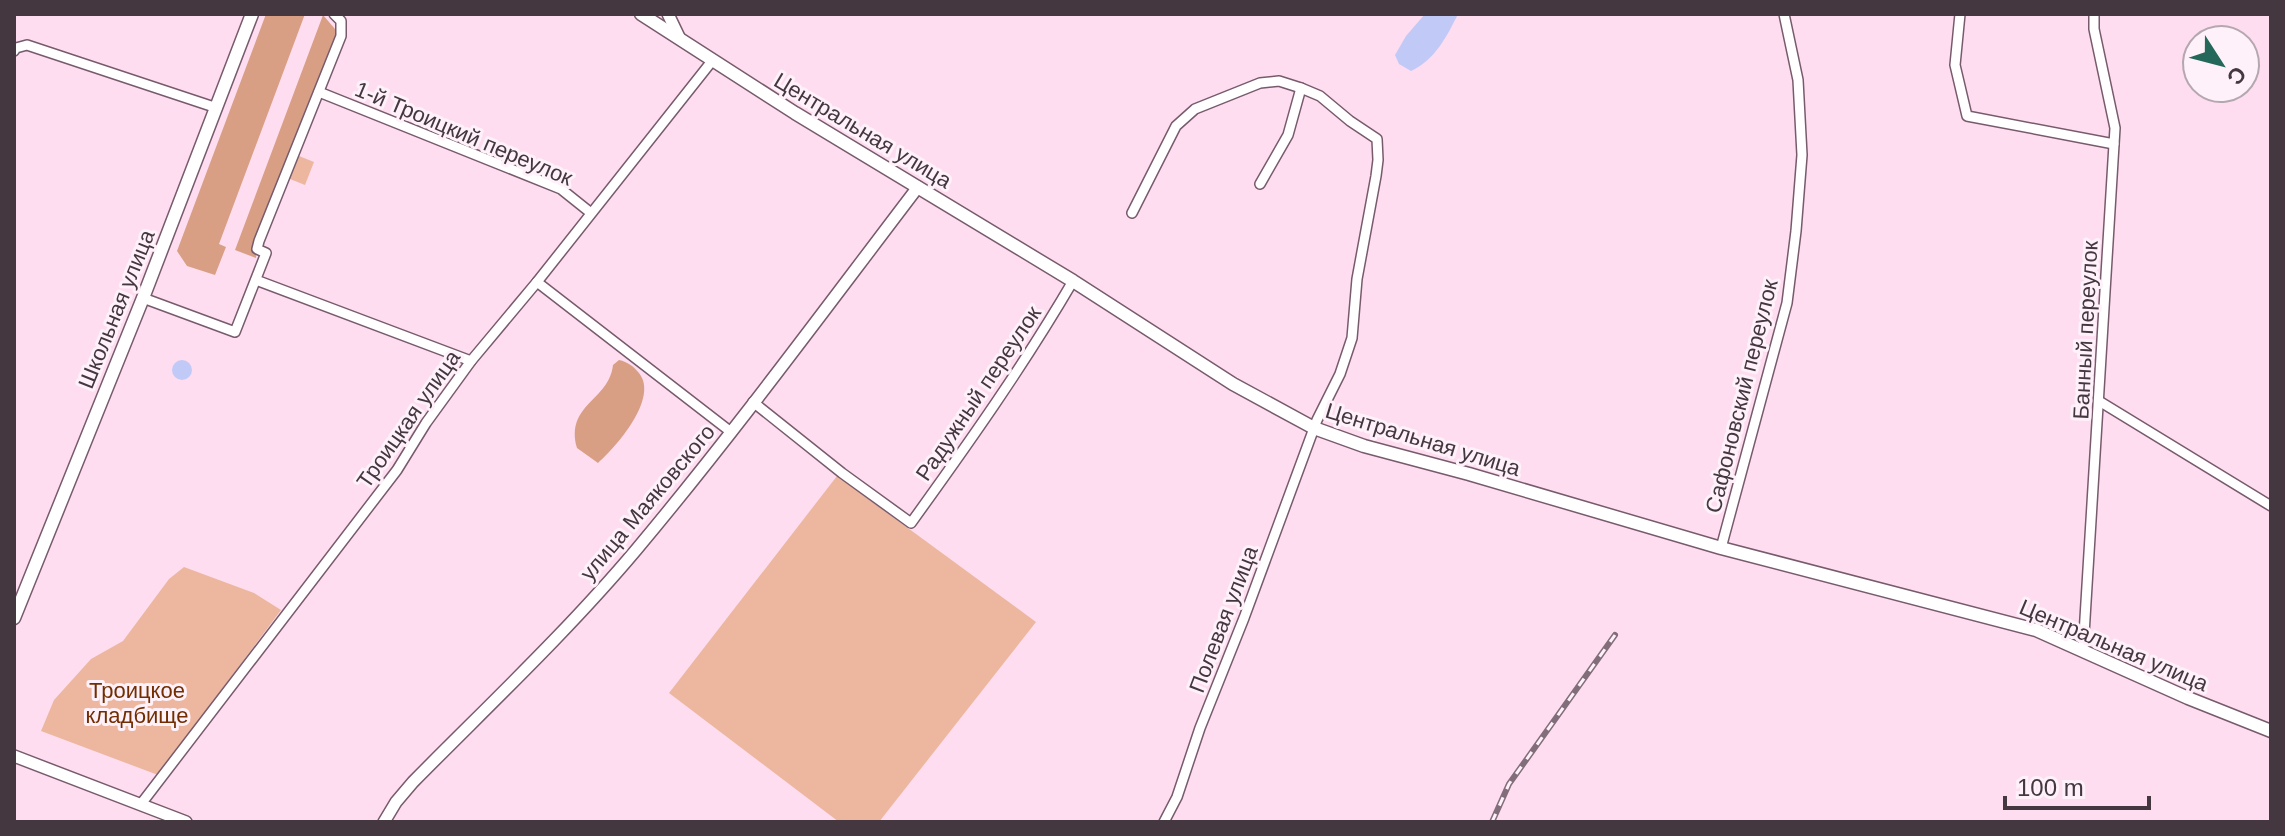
<svg xmlns="http://www.w3.org/2000/svg" width="2285" height="836" viewBox="0 0 2285 836" font-family="Arial,sans-serif">
  <rect width="100%" height="100%" fill="#feddf1"/>
  <g fill="#ecb79e">
    <path d="M294 154 314 162 305 185 285 177Z"/>
    <path d="M837 476 1036 622 879 822H839L669 693Z"/>
    <path d="M184 567 254 593 281 610 158 775 41 731 54 700 91 659 123 641 169 579Z"/>
  </g>
  <g fill="#d89f84">
    <path d="M266 14H305L219 244 226 247 215 275 187 266 177 251Z"/>
    <path d="M323 15 341 36 257 249 256 258 235 250Z"/>
    <path d="M619 360C628 362 633 366 639 373 659 398 617 446 598 463L577 448C565 404 609 401 613 365Z"/>
  </g>
  <g fill="#c1caf6">
    <path d="M1425 14H1458C1447 36 1435 60 1411 71L1399 64 1395 55 1406 36Z"/>
    <circle cx="182" cy="370" r="10"/>
  </g>
  <g fill="none" stroke-linecap="round" stroke-linejoin="round">
    <g stroke="#775b6c" stroke-width="12">
      <g id="minor">
        <path d="M1960 14 1955 65 1967 116 2114 144"/>
        <path d="M14 51 16 48 27 45 217 108"/>
        <path d="M319 92 561 189 591 213"/>
        <path d="M1132 213 1176 126 1195 109 1260 83 1279 81 1301 88"/>
        <path d="M256 280 471 361"/>
        <path d="M537 282 731 432"/>
        <path d="M143 298 235 332 266 253 257 249 259 241 341 36V21L334 14"/>
        <path d="M2099 401 2271 506"/>
        <path d="M753 402 842 473 911 523C968 444 1024 365 1073 281"/>
        <path d="M1721 548 1787 303 1796 231 1802 155 1798 80 1784 14"/>
        <path d="M2083 651 2115 128 2094 29V14"/>
        <path d="M141 804 397 470 426 423 471 361 537 282 712 61"/>
        <path d="M1164 822 1177 797 1200 728 1244 618 1317 420 1340 374 1352 338 1357 279 1376 176 1378 160 1377 139 1350 121 1320 96 1301 88 1288 135 1260 184"/>
      </g>
    </g>
    <g stroke="#775b6c" stroke-width="14">
      <g id="tertiary">
        <path d="M668 14 679 37"/>
        <path d="M14 756 186 822"/>
        <path d="M384 822 396 802 413 782C488 706 567 632 636 550 734 433 825 309 918 187"/>
      </g>
    </g>
    <g stroke="#775b6c" stroke-width="15">
      <g id="secondary">
        <path d="M641 14 795 113 1073 281 1233 384 1314 428 1364 446 1469 474 1721 548 2036 630 2188 698 2271 731"/>
        <path d="M14 618 143 298 252 14"/>
      </g>
    </g>
    <use href="#minor" stroke="#fff" stroke-width="9"/>
    <use href="#tertiary" stroke="#fff" stroke-width="11"/>
    <use href="#secondary" stroke="#fff" stroke-width="12"/>
    <g stroke="#826e7a" stroke-width="6">
      <path id="rail" d="M1492 822 1509 784 1615 635"/>
    </g>
    <use href="#rail" stroke="#fef1f9" stroke-width="3" stroke-dasharray="9" stroke-linecap="butt"/>
  </g>
  <g text-anchor="middle" stroke-width="6" stroke-linejoin="round" paint-order="stroke">
    <g font-size="22" fill="#44373f" stroke="#fef1f9">
      <text transform="translate(863 130) rotate(31)" y="8">Центральная улица</text>
      <text transform="translate(464 133) rotate(23)" y="8">1-й Троицкий переулок</text>
      <text transform="translate(116 309) rotate(-68)" y="8">Школьная улица</text>
      <text transform="translate(2085 330) rotate(-87)" y="8">Банный переулок</text>
      <text transform="translate(978 393) rotate(-56)" y="8">Радужный переулок</text>
      <text transform="translate(1741 396) rotate(-76)" y="8">Сафоновский переулок</text>
      <text transform="translate(408 419) rotate(-55)" y="8">Троицкая улица</text>
      <text transform="translate(1423 439) rotate(17)" y="8">Центральная улица</text>
      <text transform="translate(647 502) rotate(-50)" y="8">улица Маяковского</text>
      <text transform="translate(1223 619) rotate(-69)" y="8">Полевая улица</text>
      <text transform="translate(2114 645) rotate(23)" y="8">Центральная улица</text>
    </g>
    <g font-size="22" fill="#722e01" stroke="#fef1f9">
      <text x="137" y="698">Троицкое<tspan x="137" dy="25">кладбище</tspan></text>
    </g>
  </g>
  <rect width="2285" height="836" fill="none" stroke="#44373f" stroke-width="32"/>
  <g transform="translate(2221 64) rotate(126)"><circle r="38" fill="#fef1f9" stroke="#b4a7af" stroke-width="2"/>
  <path d="M0-6L14 30L0 20L-14 30Z" fill="#23685a"/>
  <text y="-12" font-size="22" font-weight="bold" text-anchor="middle" fill="#44373f">С</text>
  </g>
  <path d="M2005 796v12h144v-12" fill="none" stroke="#44373f" stroke-width="4"/>
  <text x="2017" y="796" font-size="24" fill="#44373f" stroke="#fef1f9" stroke-width="6" paint-order="stroke">100 m</text>
</svg>
